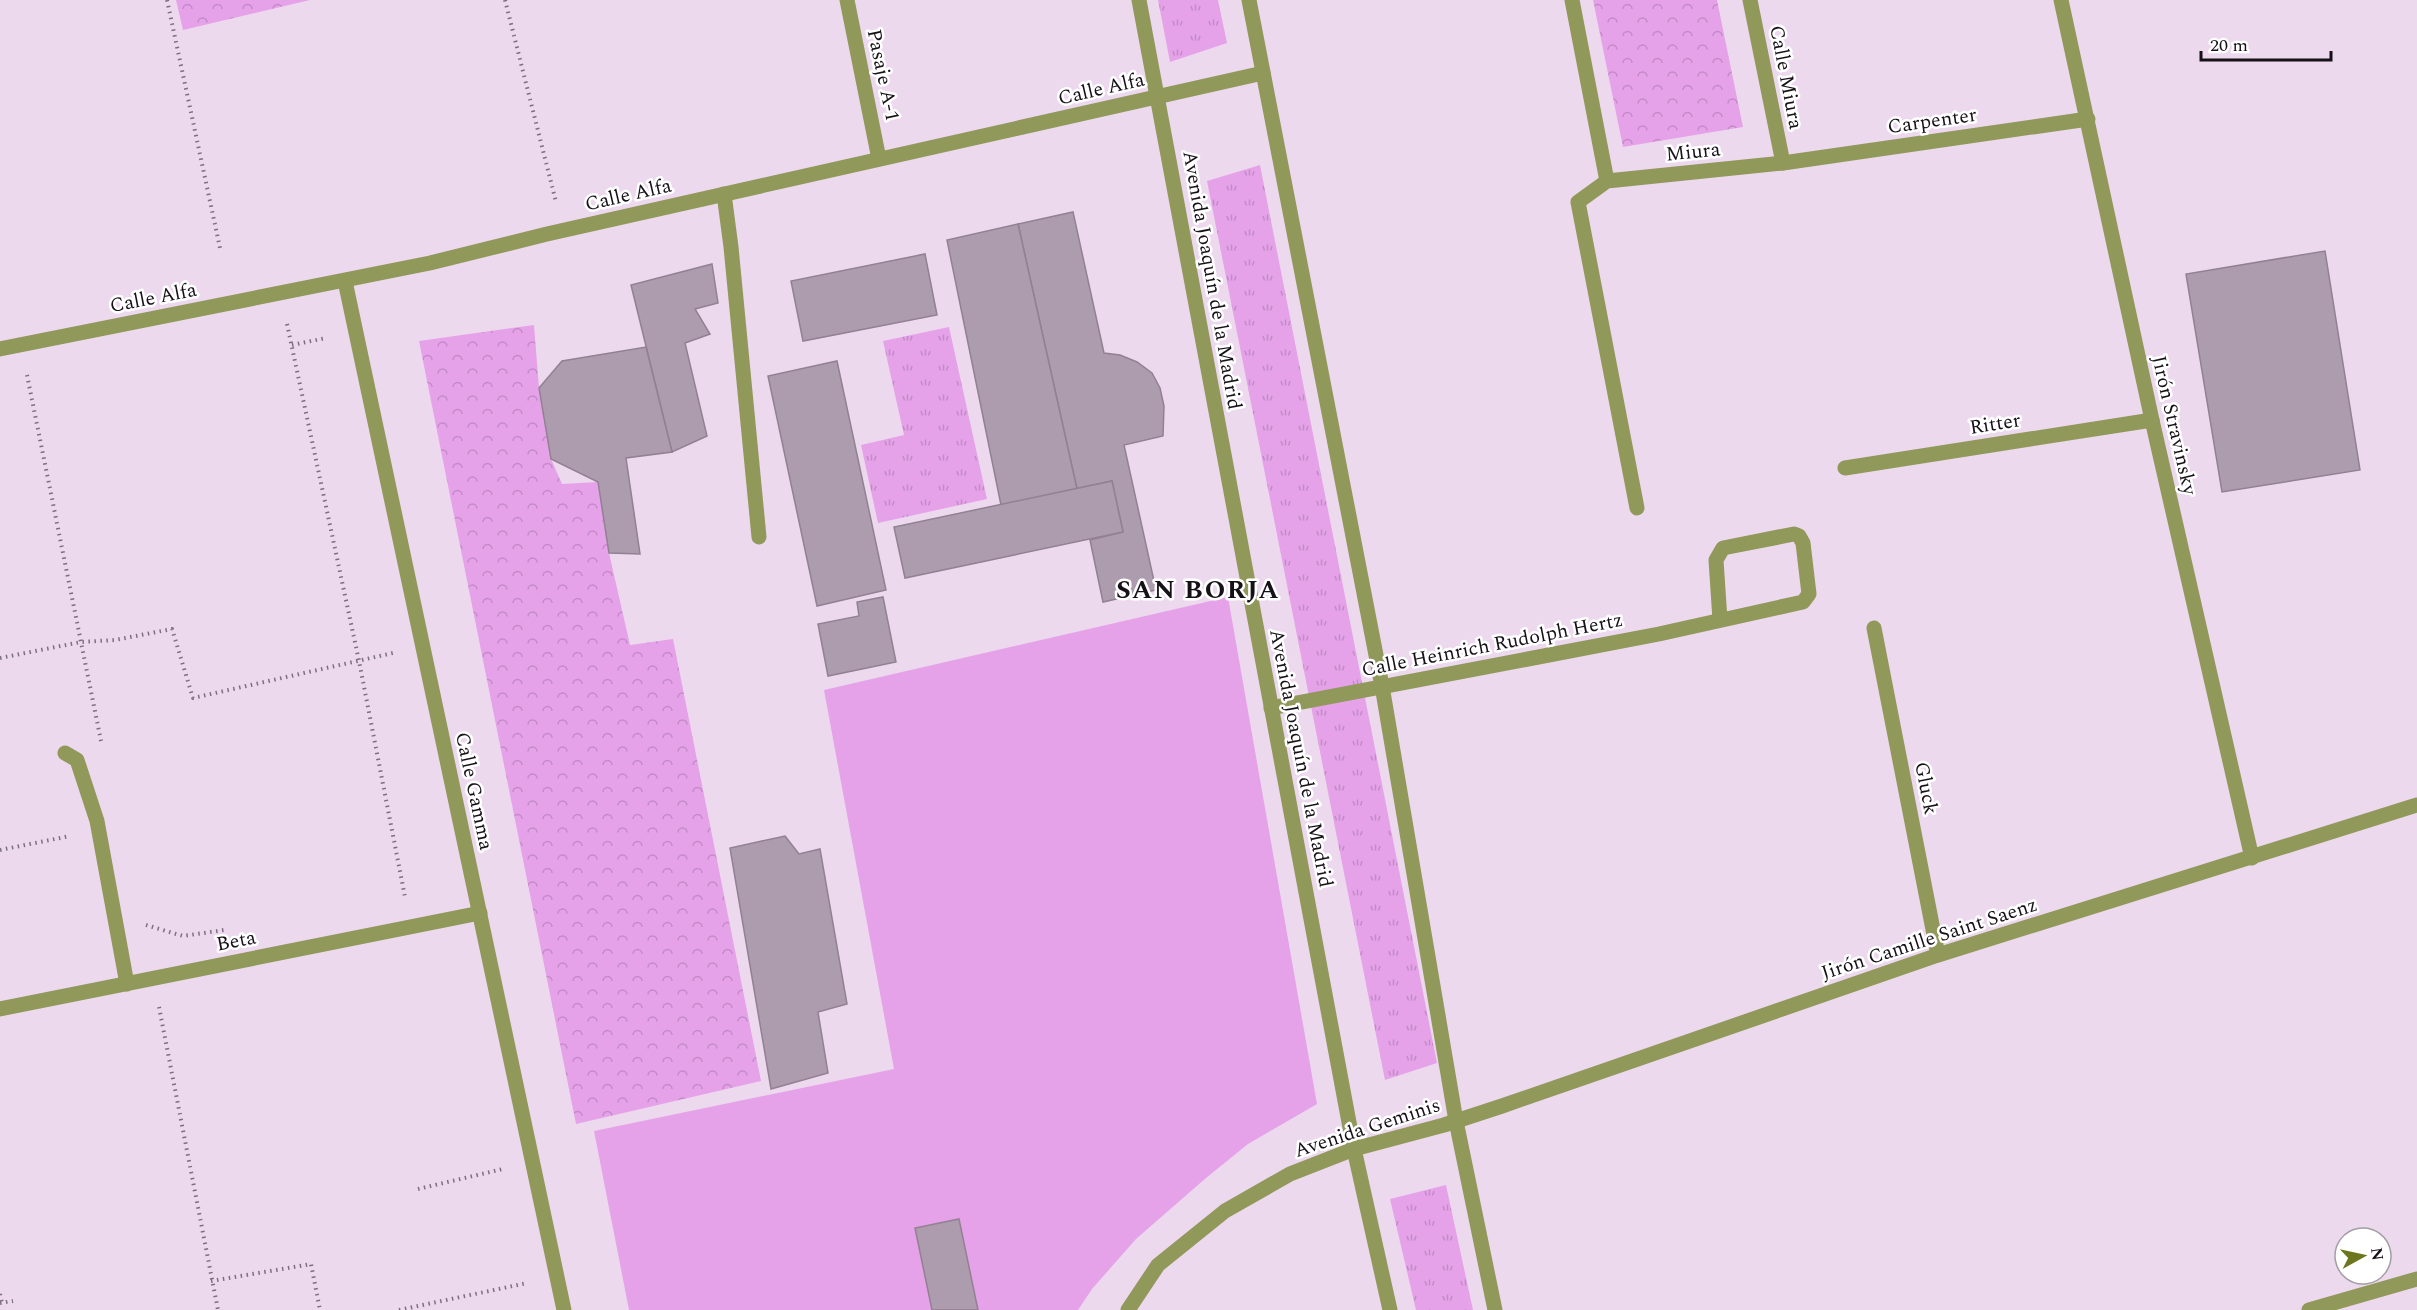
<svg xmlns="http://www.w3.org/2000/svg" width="2417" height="1310" viewBox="0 0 2417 1310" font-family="Spectral,serif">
  <defs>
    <pattern id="grass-tufts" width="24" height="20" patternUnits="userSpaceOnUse" patternTransform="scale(1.5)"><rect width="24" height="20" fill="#e5a2e9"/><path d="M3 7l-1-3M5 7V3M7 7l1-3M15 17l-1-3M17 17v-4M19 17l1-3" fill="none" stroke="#c48ac7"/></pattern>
    <pattern id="forest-crowns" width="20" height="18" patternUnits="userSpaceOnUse" patternTransform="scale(1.5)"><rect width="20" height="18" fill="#e5a2e9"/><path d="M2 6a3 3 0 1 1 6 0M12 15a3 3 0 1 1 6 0" fill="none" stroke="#c48ac7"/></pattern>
  </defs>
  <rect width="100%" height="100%" fill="#edd9ee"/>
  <g fill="url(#grass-tufts)">
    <path d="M1158 0H1218L1227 43 1170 62Z"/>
    <path d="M1260 165 1437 1063 1385 1080 1207 181Z"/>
    <path d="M949 327 987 499 878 523 861 445 904 435 883 341Z"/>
    <path d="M1446 1185 1473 1310H1416L1390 1199Z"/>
  </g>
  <g fill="url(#forest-crowns)">
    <path d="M176 0H310L183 30Z"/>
    <path d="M1593 0H1717L1743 127 1623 147Z"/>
    <path d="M534 325 539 388 551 459 562 484 598 482 609 553 630 645 673 639 761 1081 576 1124 419 341Z"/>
  </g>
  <path fill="#e5a2e9" d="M1228 597 1317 1104 1248 1144 1206 1178 1136 1239 1092 1289 1078 1310H629L594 1131 894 1069 824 690Z"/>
  <g fill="#ad9bae" stroke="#928093" stroke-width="1.5">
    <path d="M1073 212 1104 353 1120 355 1137 362 1152 373 1160 388 1164 406 1163 436 1124 445 1156 590 1103 602 1090 540 1123 532 1112 481 1077 489 1018 224Z"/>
    <path d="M1018 224 1077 489 1001 505 947 240Z"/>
    <path d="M2325 251 2360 470 2222 492 2186 274Z"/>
    <path d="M925 254 937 315 803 341 791 281Z"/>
    <path d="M712 264 718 303 695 309 710 334 685 343 707 436 672 452 631 285Z"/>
    <path d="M646 347 672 452 626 458 640 554 609 553 598 482 551 459 539 388 562 361Z"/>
    <path d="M837 361 886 590 817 606 768 376Z"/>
    <path d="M1112 481 1123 532 905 578 894 527Z"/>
    <path d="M883 597 896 662 828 676 818 624 859 616 857 602Z"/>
    <path d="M785 836 799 854 820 849 847 1004 818 1012 828 1073 771 1089 730 848Z"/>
    <path d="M959 1219 978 1310H932L915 1228Z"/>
  </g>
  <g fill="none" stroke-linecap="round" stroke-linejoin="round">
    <g stroke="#7d707e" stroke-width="4" stroke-dasharray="1.5 4.5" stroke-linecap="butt">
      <path d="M167 0 220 248"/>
      <path d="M505 0 556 202"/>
      <path d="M287 324 359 661 405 897"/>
      <path d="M292 345 326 338"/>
      <path d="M27 375 101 741"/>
      <path d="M0 658 81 642 115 640 172 629 193 698 393 653"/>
      <path d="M0 850 70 836"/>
      <path d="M146 925 183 936 224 930"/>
      <path d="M159 1007 218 1310"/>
      <path d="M418 1189 503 1169"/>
      <path d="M211 1281 311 1264 320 1310"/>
      <path d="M0 1294 2 1303"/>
      <path d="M0 1303 13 1301"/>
      <path d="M399 1310 527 1283"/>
    </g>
    <g stroke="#90995a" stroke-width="15">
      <path d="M847 0 879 159"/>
      <path d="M1139 0 1354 1149 1390 1310"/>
      <path d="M1249 0 1382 686 1456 1121 1495 1310"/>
      <path d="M1572 0 1607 181"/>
      <path d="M1750 0 1783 163"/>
      <path d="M2061 0 2152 420 2252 858"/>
      <path d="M724 194 731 247 759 537"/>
      <path d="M345 281 564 1310"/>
      <path d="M0 349 430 263 547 234 1263 73"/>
      <path d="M1845 468 2152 420"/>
      <path d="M1637 508 1578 202 1607 181 1783 163 2088 119"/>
      <path d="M1874 628 1938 955"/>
      <path d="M1271 708 1659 634 1803 602 1809 594 1803 543 1799 536 1794 534 1723 548 1716 560 1720 620"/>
      <path d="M65 753 77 760 97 821 127 984"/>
      <path d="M0 1009 480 913"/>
      <path d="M1128 1310 1158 1265 1225 1211 1290 1174 1354 1149 1444 1125 1502 1106 1938 955 2417 805"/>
      <path d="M2309 1310 2417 1279"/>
    </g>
  </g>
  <g text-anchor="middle" stroke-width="5" stroke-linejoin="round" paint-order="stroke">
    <g font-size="20" fill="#161017" stroke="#fff">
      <text transform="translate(884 75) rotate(78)" y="7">Pasaje A-1</text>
      <text transform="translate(1787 77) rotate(79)" y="7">Calle Miura</text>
      <text transform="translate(1101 88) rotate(-13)" y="7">Calle Alfa</text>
      <text transform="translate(1932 120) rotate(-8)" y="7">Carpenter</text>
      <text transform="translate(1693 151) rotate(-6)" y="7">Miura</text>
      <text transform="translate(628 194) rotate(-13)" y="7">Calle Alfa</text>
      <text transform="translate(1213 280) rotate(80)" y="7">Avenida Joaquín de la Madrid</text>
      <text transform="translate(153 297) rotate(-11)" y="7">Calle Alfa</text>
      <text transform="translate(1995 423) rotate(-9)" y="7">Ritter</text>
      <text transform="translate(2175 425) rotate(77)" y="7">Jirón Stravinsky</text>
      <text transform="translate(1492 644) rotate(-11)" y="7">Calle Heinrich Rudolph Hertz</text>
      <text transform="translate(1302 758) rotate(79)" y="7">Avenida Joaquín de la Madrid</text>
      <text transform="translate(1927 788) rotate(79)" y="7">Gluck</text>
      <text transform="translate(475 791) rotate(78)" y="7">Calle Gamma</text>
      <text transform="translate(1929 938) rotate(-18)" y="7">Jirón Camille Saint Saenz</text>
      <text transform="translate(236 940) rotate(-11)" y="7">Beta</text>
      <text transform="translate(1367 1127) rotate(-18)" y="7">Avenida Geminis</text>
    </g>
    <g font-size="26" font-weight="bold" letter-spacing="1.5" fill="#161017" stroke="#fff">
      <text x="1198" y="598">SAN BORJA</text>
    </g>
  </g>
  <g transform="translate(2363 1256) rotate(82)"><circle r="28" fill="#ffffff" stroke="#a29fa2" stroke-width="1.5"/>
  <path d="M0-4.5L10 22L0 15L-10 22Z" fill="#6d751f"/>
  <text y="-9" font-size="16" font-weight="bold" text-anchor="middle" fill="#161017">N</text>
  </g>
  <path d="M2201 51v9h130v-9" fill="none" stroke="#161017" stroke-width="3"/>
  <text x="2210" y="51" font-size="18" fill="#161017" stroke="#ffffff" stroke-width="4.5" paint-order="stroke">20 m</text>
</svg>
